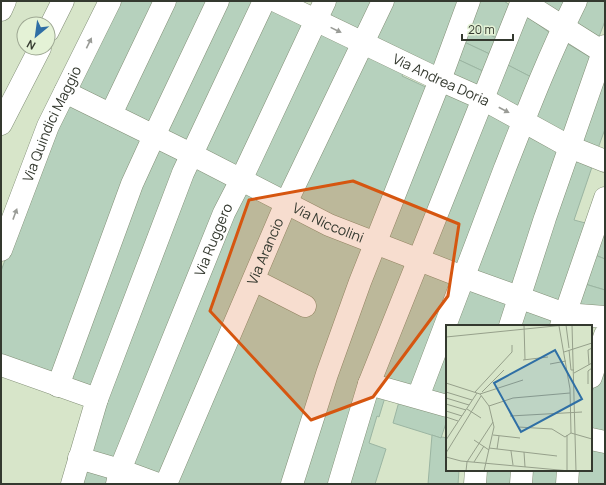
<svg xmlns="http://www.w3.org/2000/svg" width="606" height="485" viewBox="0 0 606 485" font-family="Manrope,sans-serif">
  <rect width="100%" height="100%" fill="#d7e5c9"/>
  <g fill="#b6d1bd" stroke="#9bb5a2">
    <path d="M116 1H160L107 108 72 92Z"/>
    <path d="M169 1H213L151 130 116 113Z"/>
    <path d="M222 1H258L188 149 159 135Z"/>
    <path d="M331 1H378L361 37 324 18Z"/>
    <path d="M388 1H464L439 74 369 41Z"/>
    <path d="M477 1H504L514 8 501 40 468 25Z"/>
    <path d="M530 1H569L560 19Z"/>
    <path d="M583 1H605V21L597 42 570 26Z"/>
    <path d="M269 2 310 22 239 175 197 152Z"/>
    <path d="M524 14 554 36 535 79 504 63Z"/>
    <path d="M468 25 501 40 494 56 462 41Z"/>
    <path d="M317 28 356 47 285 198 248 178Z"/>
    <path d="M462 41 494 56 487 73 455 58Z"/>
    <path d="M563 41 593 59 567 139 530 119Z"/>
    <path d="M365 49 405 69 402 76 430 89 372 239 291 202Z"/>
    <path d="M455 58 487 73 480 90 450 74Z"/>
    <path d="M504 63 535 79 522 110 491 94Z"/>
    <path d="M605 66V129L597 151 578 144Z"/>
    <path d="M442 89 474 105 414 252 382 240Z"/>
    <path d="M67 101 146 139 54 381 1 360V271L53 129Z"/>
    <path d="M483 109 515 125 458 270 424 257Z"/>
    <path d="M527 129 563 148 514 291 470 273Z"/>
    <path d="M155 143 185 157 93 393 64 384Z"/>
    <path d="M576 153 593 164 574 220 589 224 560 308 528 297Z"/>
    <path d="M193 160 235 181 117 464 86 452Z"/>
    <path d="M244 186 279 206 162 482 127 468Z"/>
    <path d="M287 211 368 248 287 484H171L257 279Z"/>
    <path d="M605 225V259L595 255Z"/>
    <path d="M377 249 412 263 333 484H296Z"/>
    <path d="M595 255 605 259V290L585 284Z"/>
    <path d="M421 264 457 282 414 389 376 383Z"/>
    <path d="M585 284 605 290V308L578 304Z"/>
    <path d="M466 287 511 303 504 326H451Z"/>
    <path d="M525 304 557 316 554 326H517Z"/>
    <path d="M447 336V400L427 394Z"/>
    <path d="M605 355V437L591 434V395Z"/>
    <path d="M374 389 386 394 379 417 377 416 369 443 386 449 375 484H345Z"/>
    <path d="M400 398 447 412V420L441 438 393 423Z"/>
    <path d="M432 435 441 438 442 437 447 438V470H459L458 484H428Z"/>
    <path d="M591 446 605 448V484H572L573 470H591Z"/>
    <path d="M83 464 114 474 111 484H78Z"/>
    <path d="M483 470H515L514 484H482Z"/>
    <path d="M528 470H561L560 484H527Z"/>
  </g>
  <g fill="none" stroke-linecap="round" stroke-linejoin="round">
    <g stroke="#828f76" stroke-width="23">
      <g id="minor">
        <path id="s1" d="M276 1 440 80 483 99 570 147 605 161"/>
        <path d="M522 1 603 52"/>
        <path d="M1 10 5 1"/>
        <path d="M48 31 63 1"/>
        <path id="s2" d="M65 92 191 154 329 225 463 277 565 314 605 317"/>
        <path d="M111 114 165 1"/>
        <path d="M1 124 40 48"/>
        <path id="s3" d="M1 250 48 126 110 1"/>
        <path d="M254 280 305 306"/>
        <path d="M510 326 545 218 605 46"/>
        <path d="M561 326 605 198"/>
        <path d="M1 365 97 399"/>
        <path d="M591 377 605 335"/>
        <path d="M369 384 447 406"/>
        <path d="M58 386 132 184 154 136 218 1"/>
        <path d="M418 397C447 321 476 244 505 168 527 112 549 55 576 1"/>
        <path d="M591 439 605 442"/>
        <path d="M79 458 120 470 158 484"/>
        <path d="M72 484 97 399 183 173 264 1"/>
        <path id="s4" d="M117 484 120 470 224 213 241 180 325 1"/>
        <path id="s5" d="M166 484 286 203 383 1"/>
        <path d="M292 484 327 374 360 282 440 80 469 1"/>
        <path d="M339 484 369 384 522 1"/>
        <path d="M475 484 476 470"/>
        <path d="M521 484 522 470"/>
        <path d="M567 484 568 470"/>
      </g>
    </g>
    <use href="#minor" stroke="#fff" stroke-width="22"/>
  </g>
  <defs><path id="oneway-solid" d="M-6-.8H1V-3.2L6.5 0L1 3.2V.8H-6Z"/></defs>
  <g fill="#9a9c97">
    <use href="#oneway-solid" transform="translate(336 30) rotate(26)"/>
    <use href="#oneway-solid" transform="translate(89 43) rotate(-64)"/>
    <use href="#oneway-solid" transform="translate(504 110) rotate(28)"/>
    <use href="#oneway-solid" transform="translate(15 214) rotate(-70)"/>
  </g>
  <path fill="#d65610" fill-opacity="0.2" stroke="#d65610" stroke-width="3" stroke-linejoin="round" d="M353 181 459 224 448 296 373 397 311 420 210 311 249 200Z"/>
  <g text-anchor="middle" stroke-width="3.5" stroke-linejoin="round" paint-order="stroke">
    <g font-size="14" fill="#34392f" stroke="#e4f2d6">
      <text dy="5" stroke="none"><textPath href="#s1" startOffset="183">Via Andrea Doria</textPath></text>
      <text dy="5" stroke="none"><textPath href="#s3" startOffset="136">Via Quindici Maggio</textPath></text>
      <text dy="5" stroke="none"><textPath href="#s2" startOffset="294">Via Niccolini</textPath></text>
      <text dy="5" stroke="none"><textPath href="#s4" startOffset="263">Via Ruggero</textPath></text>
      <text dy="5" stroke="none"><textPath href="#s5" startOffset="253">Via Arancio</textPath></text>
    </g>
  </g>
  <g transform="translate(446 325)">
    <rect width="146" height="146" fill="#d7e5c9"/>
    <path fill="none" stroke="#96a08b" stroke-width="1" d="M78 0 79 35M120 0 123 23M126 0 130 146M113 1 124 64 125 108M0 12 119 0M123 25 125 45H128M118 27 146 18M77 35 102 32M104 39 120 36M143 40 142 25 146 23M128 48 146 38M0 58 34 69 43 81 48 102 38 146M142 59V46L146 43M0 67 26 75M29 67 66 27V20M36 67 58 45M34 69 77 55M0 73 23 80M0 79 20 85M43 81 67 73 124 68M21 84 35 93M0 86 16 91M64 91 136 87M0 92 12 96M72 102 106 104 119 112 125 108M125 108 146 114M47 110 74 113M0 115 31 68M28 115 43 125M43 123 111 131M51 124 53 111M65 126 67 140M78 127 79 142M0 128 35 71M0 132 15 136 124 146M28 137 38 121M20 146 21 137 47 97M121 146V110"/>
    <path fill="#2f6fa5" fill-opacity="0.15" stroke="#2f6fa5" stroke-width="2" d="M109 25 136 74 75 107 48 58Z"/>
    <rect width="146" height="146" fill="none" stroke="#34392f" stroke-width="2"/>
  </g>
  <rect width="606" height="485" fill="none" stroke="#34392f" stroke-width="4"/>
  <g transform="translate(36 36) rotate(209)"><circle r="19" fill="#e4f2d6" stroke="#9ea893"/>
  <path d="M0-3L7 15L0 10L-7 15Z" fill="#2f6fa5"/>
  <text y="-6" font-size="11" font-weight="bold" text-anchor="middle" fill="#34392f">N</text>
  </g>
  <path d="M462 34v6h51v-6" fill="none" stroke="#34392f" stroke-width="2"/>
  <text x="468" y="34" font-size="12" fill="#34392f" stroke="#e4f2d6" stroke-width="3" paint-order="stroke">20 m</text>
</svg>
